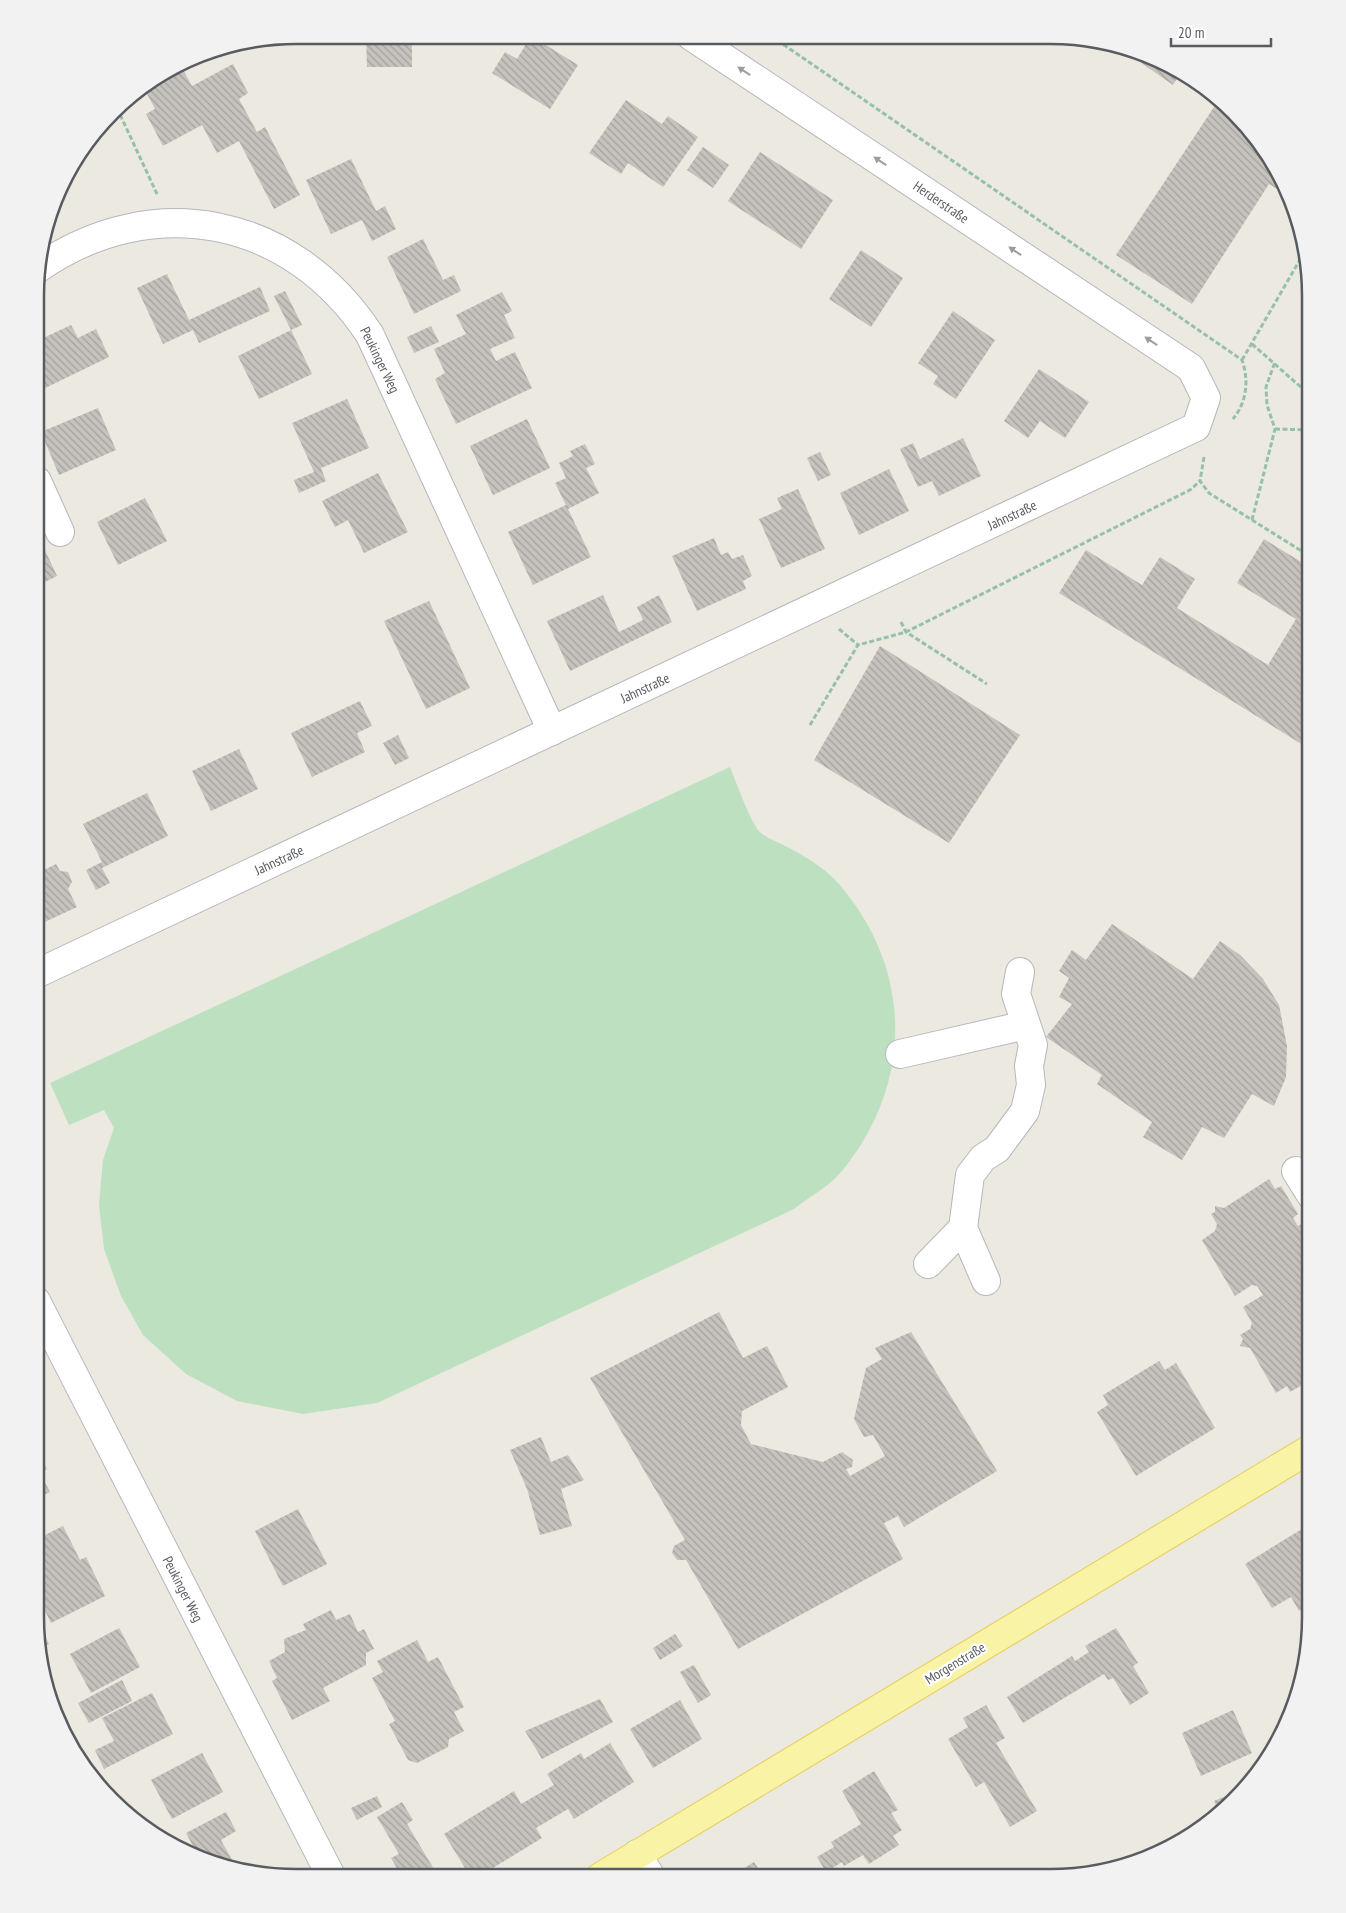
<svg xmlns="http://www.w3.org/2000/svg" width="1346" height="1913" viewBox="0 0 1346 1913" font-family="'PT Sans Narrow',sans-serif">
  <defs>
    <pattern id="building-back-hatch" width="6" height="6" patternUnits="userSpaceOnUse" patternTransform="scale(1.25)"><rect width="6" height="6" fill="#c6c3bd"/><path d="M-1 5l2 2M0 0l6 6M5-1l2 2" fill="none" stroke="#a4a19d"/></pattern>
  </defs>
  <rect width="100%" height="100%" fill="#ebe9e0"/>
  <path fill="#bde1c0" d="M730 767C735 779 752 826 760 832 766 838 776 841 783 845 800 853 827 869 839 884 913 970 914 1083 842 1171 830 1186 809 1197 794 1209L377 1403 303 1414 237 1401 186 1374 143 1335 121 1296 104 1249 99 1205 103 1160 114 1128 104 1110 69 1125 50 1083Z"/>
  <g fill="url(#building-back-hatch)">
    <path d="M366 35H412V67H367Z"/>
    <path d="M531 36 578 65 550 109 492 73 505 52 517 59Z"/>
    <path d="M1117 46 1150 55 1181 72 1173 85Z"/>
    <path d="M233 64 248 93 239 99 257 132 265 127 300 195 274 209 239 141 217 153 202 125 163 146 146 114 155 109 144 88 181 66 192 86Z"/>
    <path d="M626 100 662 124 668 116 698 137 663 187 628 163 621 174 589 153Z"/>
    <path d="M1216 104 1236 116 1257 137 1284 181 1290 197 1269 184 1192 304 1116 255Z"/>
    <path d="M703 147 729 165 713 188 687 170Z"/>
    <path d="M760 152 833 200 801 249 728 201Z"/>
    <path d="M351 159 376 211 385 206 396 229 372 241 362 220 331 234 306 180Z"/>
    <path d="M423 239 443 280 454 275 461 291 414 314 387 257Z"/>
    <path d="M861 250 903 278 871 327 829 299Z"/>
    <path d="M167 274 189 320 260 287 270 311 199 343 193 330 163 344 137 288Z"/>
    <path d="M285 291 302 325 291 330 274 296Z"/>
    <path d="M502 292 512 311 504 315 515 338 490 349 496 361 515 352 532 388 456 424 435 379 445 373 434 349 466 334 456 315Z"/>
    <path d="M953 311 995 340 956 399 933 384 938 376 918 363Z"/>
    <path d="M71 325 78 338 96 329 109 357 37 392V341Z"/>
    <path d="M431 326 439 342 414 353 407 337Z"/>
    <path d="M291 330 312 374 259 399 238 356Z"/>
    <path d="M1039 369 1089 402 1065 438 1040 421 1028 438 1004 421Z"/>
    <path d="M347 399 369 448 321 468 326 481 299 493 294 480 314 472 292 423Z"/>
    <path d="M98 408 116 450 59 475 41 432Z"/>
    <path d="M527 419 550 468 493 495 470 446Z"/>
    <path d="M963 438 981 476 939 496 932 481 918 487 900 449 913 443 920 459Z"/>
    <path d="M585 444 595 464 586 468 599 493 568 509 591 557 533 585 508 532 566 505 555 483 566 478 559 463 573 456 570 451Z"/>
    <path d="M820 452 831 475 818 481 807 458Z"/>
    <path d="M889 469 909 511 859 535 840 493Z"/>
    <path d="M378 473 408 532 364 553 348 520 335 527 322 501Z"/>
    <path d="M798 489 825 549 781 568 759 519 782 509 777 498Z"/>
    <path d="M145 498 167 541 118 565 97 522Z"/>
    <path d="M714 538 721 555 728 552 732 559 743 555 752 576 743 581 746 589 697 611 672 556Z"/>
    <path d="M1264 539 1311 568V685L1304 696 1311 700V750L1059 593 1086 550 1142 585 1160 557 1195 579 1177 608 1268 665 1296 619 1237 583Z"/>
    <path d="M44 548 57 576 37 586V552Z"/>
    <path d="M603 595 619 632 643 620 637 607 659 595 672 622 570 671 547 621Z"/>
    <path d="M429 601 470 688 426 709 384 621Z"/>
    <path d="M880 646 1020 735 949 843 814 760Z"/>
    <path d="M360 701 372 726 357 733 365 752 312 777 291 733Z"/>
    <path d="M398 735 409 758 395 765 383 743Z"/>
    <path d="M239 749 258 789 211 811 192 771Z"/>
    <path d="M147 793 168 836 102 868 110 883 96 890 86 870 102 862 83 824Z"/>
    <path d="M56 864 60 871 68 872 72 882 68 889 77 907 36 926V874Z"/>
    <path d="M1112 924 1193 979 1220 941 1240 955 1263 979 1279 1005 1287 1046 1286 1077 1274 1106 1252 1094 1224 1138 1202 1127 1182 1160 1143 1137 1152 1122 1097 1084 1102 1075 1046 1037 1072 1004 1059 997 1069 978 1059 971 1072 950 1086 960Z"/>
    <path d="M1269 1179 1275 1189 1281 1186 1298 1214 1293 1218 1298 1226 1305 1222 1311 1231V1271L1302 1276 1311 1287V1380L1290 1392 1287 1386 1276 1393 1250 1348 1240 1346 1243 1339 1240 1335 1250 1329 1252 1323 1243 1307 1263 1295 1257 1286 1252 1285 1235 1296 1202 1240 1215 1231 1217 1224 1211 1214 1215 1212V1206L1224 1208Z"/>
    <path d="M719 1312 743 1358 767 1346 788 1387 742 1411 741 1425 751 1444 823 1462 842 1452 853 1460 852 1467 846 1469 850 1476 885 1456 873 1435 864 1437 854 1419 866 1368 882 1359 875 1348 911 1332 997 1471 904 1527 898 1516 884 1523 903 1559 738 1649 686 1560H677L672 1553 674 1546 685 1540 590 1378Z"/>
    <path d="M1159 1361 1165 1370 1176 1363 1215 1428 1136 1476 1097 1412 1108 1405 1103 1395Z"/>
    <path d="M541 1437 551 1462 568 1455 584 1480 561 1489 572 1526 540 1535 527 1489 510 1450Z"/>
    <path d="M35 1445 47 1469 40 1473 50 1492 35 1499Z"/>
    <path d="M298 1509 327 1564 283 1586 255 1531Z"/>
    <path d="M1310 1524V1605L1299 1611 1291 1597 1272 1608 1245 1564Z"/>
    <path d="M63 1526 80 1560 86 1557 105 1596 51 1623 35 1590V1540Z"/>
    <path d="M331 1610 336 1620 350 1614 358 1632 364 1629 374 1649 366 1653V1665L323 1688 330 1701 292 1720 272 1681 277 1678 269 1661 285 1652 284 1639 306 1630 303 1624Z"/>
    <path d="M41 1628 49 1644 38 1650 36 1630Z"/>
    <path d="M119 1628 140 1667 91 1693 70 1654Z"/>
    <path d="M1116 1628 1138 1663 1133 1666 1149 1693 1130 1705 1113 1678 1108 1680 1104 1674 1023 1723 1007 1697 1072 1656 1075 1661 1089 1652 1085 1646Z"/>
    <path d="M675 1634 683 1646 660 1660 653 1648Z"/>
    <path d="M417 1640 428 1662 438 1657 464 1707 454 1712 464 1731 449 1739 448 1747 417 1763 408 1760 389 1724 395 1721 372 1678 383 1672 377 1661Z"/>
    <path d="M694 1665 711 1695 698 1703 680 1672Z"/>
    <path d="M122 1680 132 1701 89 1723 78 1703Z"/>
    <path d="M152 1693 173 1734 104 1769 95 1750 114 1741 102 1718Z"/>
    <path d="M600 1699 613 1722 542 1759 525 1731Z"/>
    <path d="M680 1700 702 1739 653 1768 630 1729Z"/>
    <path d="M986 1705 1005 1738 996 1743 1037 1811 1010 1827 984 1782 976 1787 948 1739 968 1727 963 1718Z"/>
    <path d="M1233 1710 1252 1753 1201 1776 1182 1733Z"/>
    <path d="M610 1743 634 1782 574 1819 568 1809 536 1828 542 1838 480 1876H470L444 1834 514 1791 521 1804 554 1785 547 1774 581 1753 584 1759Z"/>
    <path d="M202 1753 223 1792 172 1819 151 1780Z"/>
    <path d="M874 1771 898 1810 891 1813 902 1830 893 1836 899 1845 869 1864 863 1855 844 1866 842 1862 826 1872 817 1857 834 1847 831 1842 861 1824 842 1791Z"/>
    <path d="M1236 1792 1238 1796 1220 1815 1214 1801Z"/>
    <path d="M377 1796 382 1807 357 1820 351 1808Z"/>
    <path d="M402 1802 413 1820 407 1824 438 1876H392L399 1872 391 1858 399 1854 377 1817Z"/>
    <path d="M226 1812 236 1831 221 1840 237 1869 200 1859 186 1833Z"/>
    <path d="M754 1862 764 1877H730Z"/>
    <path d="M277 1868 281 1876H262Z"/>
  </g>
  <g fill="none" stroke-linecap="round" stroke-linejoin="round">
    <g stroke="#b5b7bc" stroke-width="30">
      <g id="minor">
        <path d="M37 269C153 188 293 217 370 335L552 731"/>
        <path d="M37 481 60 532"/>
        <path d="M36 974 1196 427 1206 398 1191 368 691 36"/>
        <path d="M900 1054 1026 1025"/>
        <path d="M1296 1171 1311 1195"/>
        <path d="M963 1228 986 1281"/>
        <path d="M928 1264 963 1228 970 1175 983 1158 997 1149 1025 1111 1031 1085 1029 1066 1033 1045 1016 994 1020 972"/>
        <path d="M36 1301 331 1876"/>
        <path d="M637 1854 651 1877"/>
      </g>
    </g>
    <g stroke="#e8cd5c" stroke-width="30">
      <path id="major" d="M600 1877 1310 1449"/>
    </g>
    <g stroke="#97c1a7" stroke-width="3" stroke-dasharray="5 2.5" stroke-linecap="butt">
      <path d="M771 36 1242 360C1249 380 1247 402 1233 419"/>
      <path d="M117 108 157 194"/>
      <path d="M1252 344 1311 396"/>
      <path d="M1242 360 1305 251"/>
      <path d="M1275 429 1311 430"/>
      <path d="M1204 457 1200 481 1209 493 1311 557"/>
      <path d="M1252 520 1275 429 1267 405 1266 387 1275 362"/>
      <path d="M901 622 906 632 987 684"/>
      <path d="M839 629 858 645"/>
      <path d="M810 725 858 645 906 632 1190 490 1200 481"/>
    </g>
    <use href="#minor" stroke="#fff" stroke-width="28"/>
    <use href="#major" stroke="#f9f3a6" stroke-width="28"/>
  </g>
  <defs><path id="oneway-solid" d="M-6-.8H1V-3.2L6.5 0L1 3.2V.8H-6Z" transform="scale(1.25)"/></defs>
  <g fill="#9b9da0">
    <use href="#oneway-solid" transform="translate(744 71) rotate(-146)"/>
    <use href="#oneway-solid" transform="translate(880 161) rotate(-146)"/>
    <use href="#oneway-solid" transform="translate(1015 251) rotate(-146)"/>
    <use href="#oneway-solid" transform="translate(1151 341) rotate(-146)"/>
  </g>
  <g text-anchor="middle" stroke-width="4.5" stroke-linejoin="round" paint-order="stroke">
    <g font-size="14" fill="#585b60" stroke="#fff">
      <text transform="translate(941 202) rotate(34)" y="5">Herderstraße</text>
      <text transform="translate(380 360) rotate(64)" y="5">Peukinger Weg</text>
      <text transform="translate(1012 515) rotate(-25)" y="5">Jahnstraße</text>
      <text transform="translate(645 688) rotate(-25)" y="5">Jahnstraße</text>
      <text transform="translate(279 860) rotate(-25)" y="5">Jahnstraße</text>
      <text transform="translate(183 1589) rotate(63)" y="5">Peukinger Weg</text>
      <text transform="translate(955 1663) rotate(-31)" y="5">Morgenstraße</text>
    </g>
  </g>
  <path d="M0 0H1346V1913H0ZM296 44H1050A252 252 0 0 1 1302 296V1617A252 252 0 0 1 1050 1869H296A252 252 0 0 1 44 1617V296A252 252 0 0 1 296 44Z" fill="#f2f2f2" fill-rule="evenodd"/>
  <path fill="none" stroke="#585b60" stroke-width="2.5" d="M296 44H1050A252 252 0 0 1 1302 296V1617A252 252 0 0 1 1050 1869H296A252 252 0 0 1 44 1617V296A252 252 0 0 1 296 44Z"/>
  <path d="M1171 38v8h100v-8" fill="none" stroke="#585b60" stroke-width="2.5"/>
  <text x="1178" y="38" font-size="15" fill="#585b60" stroke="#ffffff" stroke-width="4" paint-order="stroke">20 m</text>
</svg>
